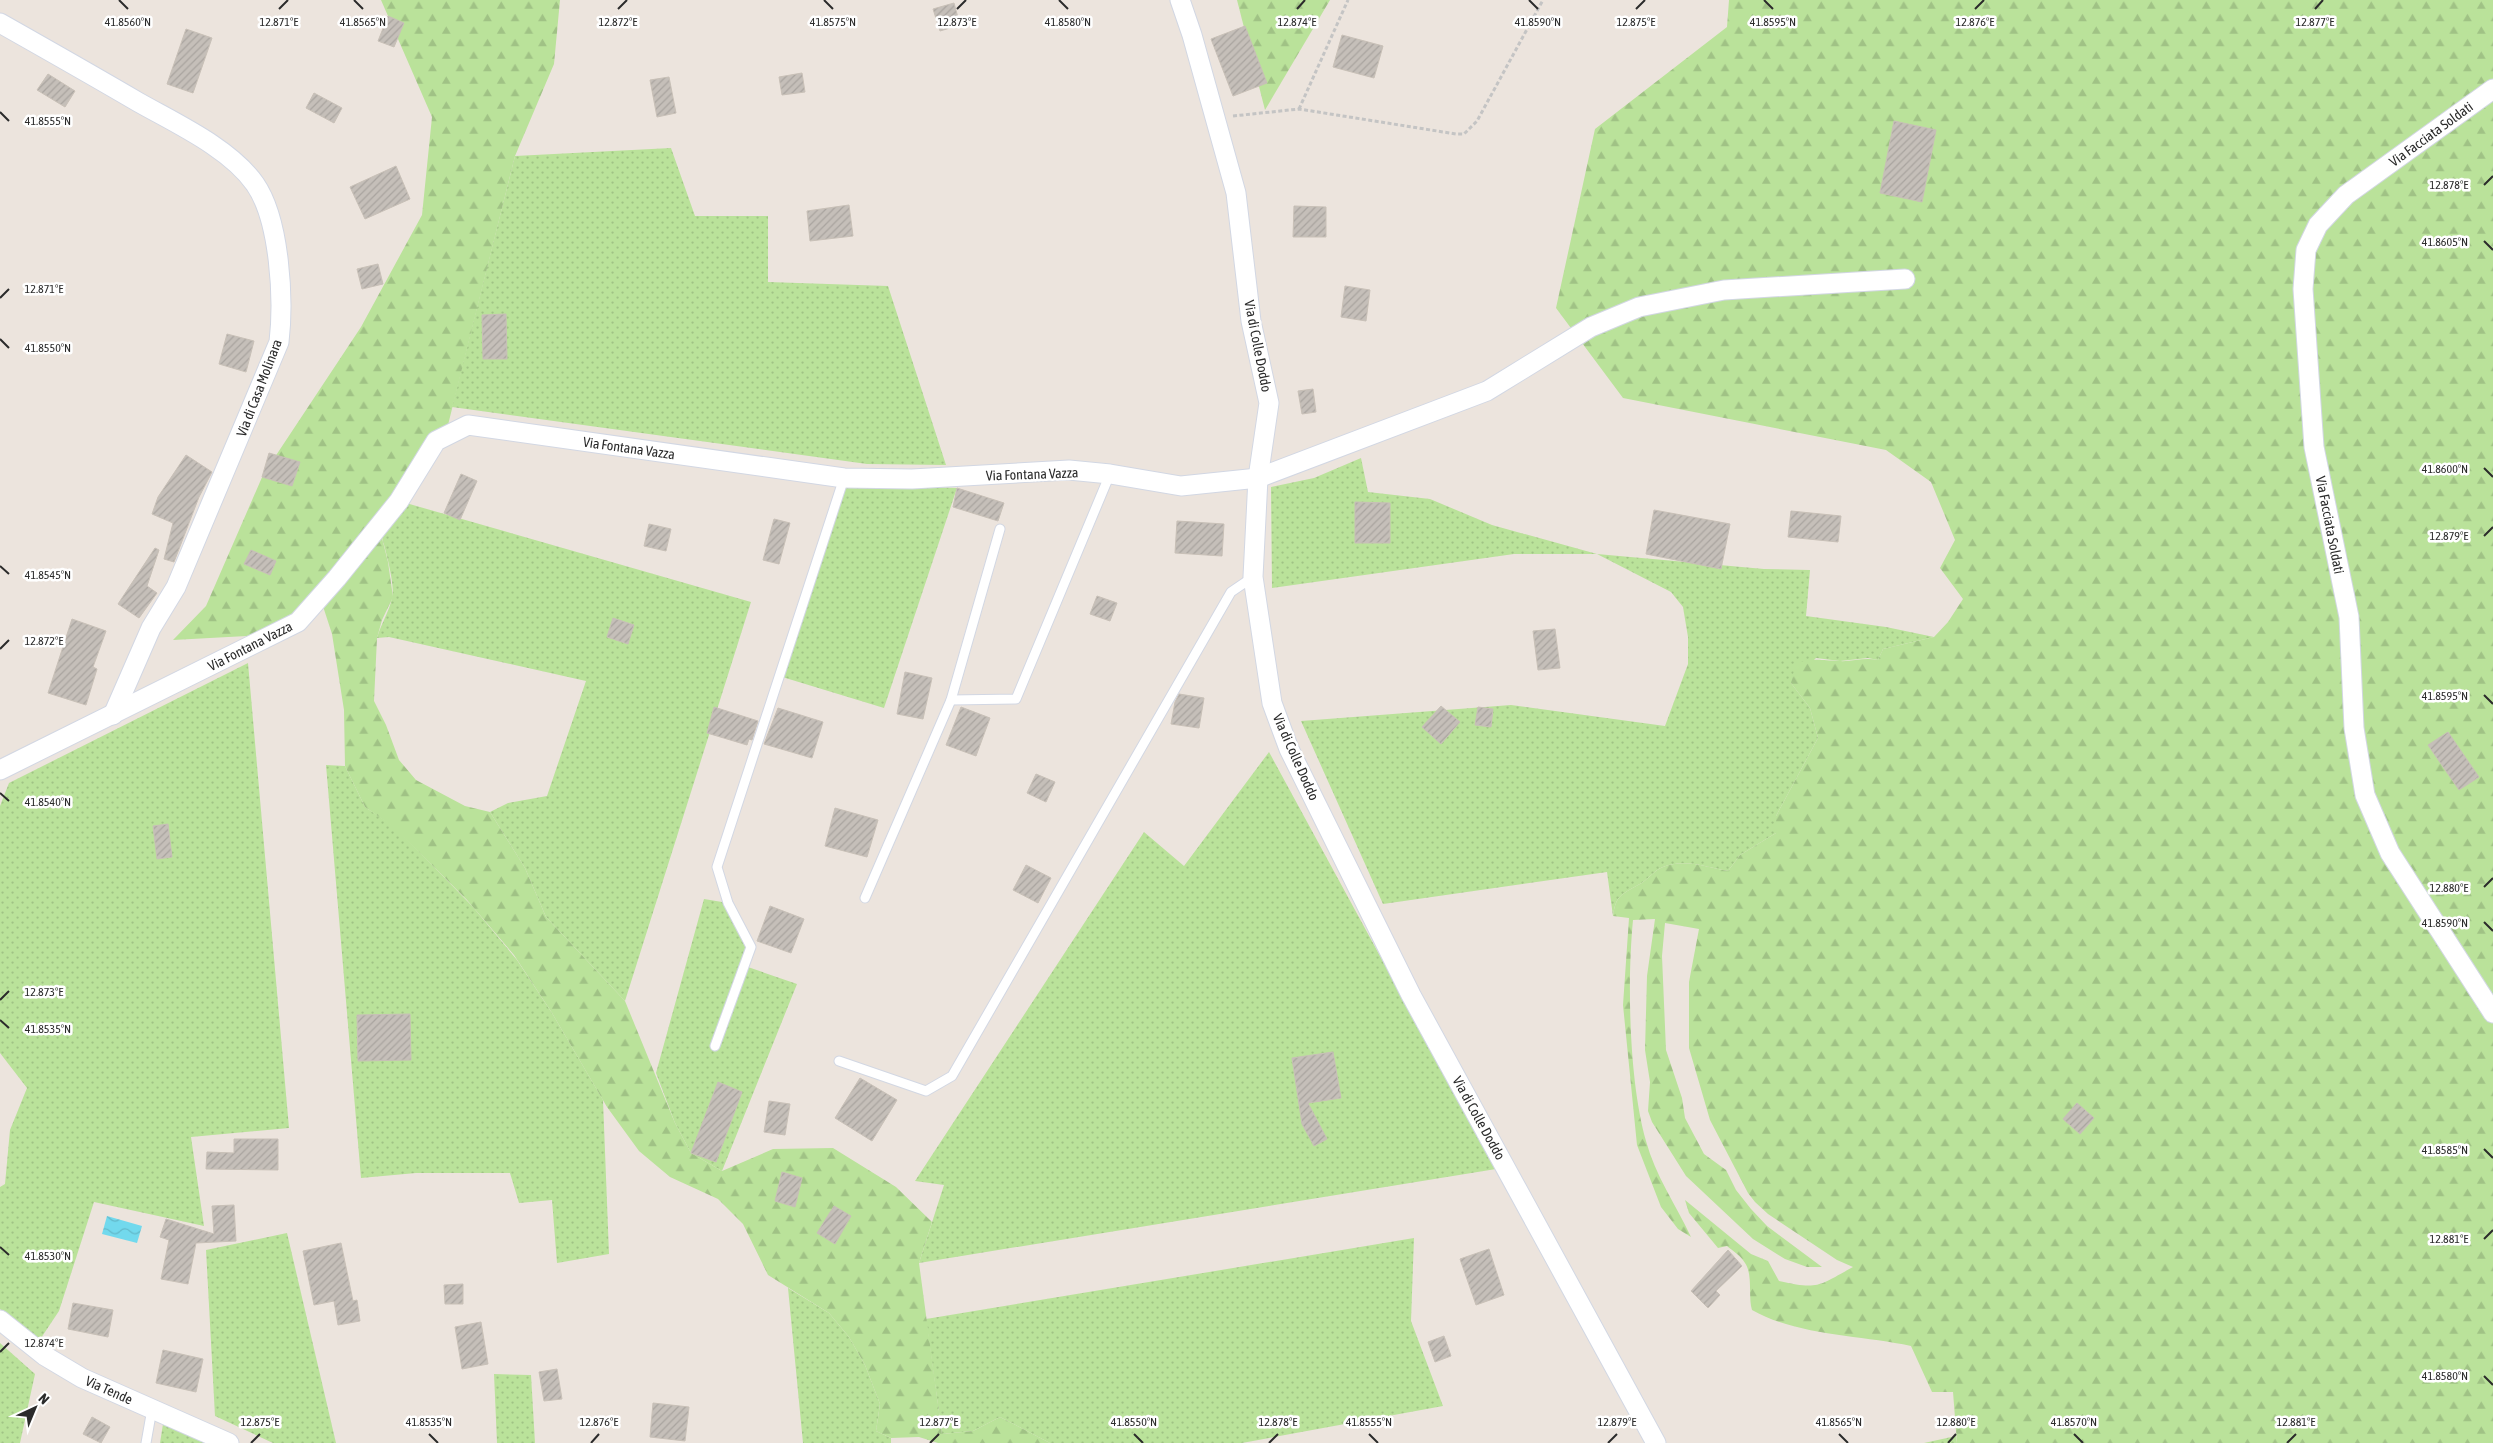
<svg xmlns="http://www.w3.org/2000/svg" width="2493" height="1443" viewBox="0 0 2493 1443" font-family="'Asap Condensed',sans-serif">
  <defs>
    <pattern id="grass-dots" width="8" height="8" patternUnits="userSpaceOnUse" patternTransform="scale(1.25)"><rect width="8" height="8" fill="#bae29a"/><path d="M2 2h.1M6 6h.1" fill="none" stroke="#a0c285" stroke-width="1.8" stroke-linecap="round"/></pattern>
    <pattern id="forest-firs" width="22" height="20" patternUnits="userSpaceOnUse" patternTransform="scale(1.25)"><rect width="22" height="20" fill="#bae29a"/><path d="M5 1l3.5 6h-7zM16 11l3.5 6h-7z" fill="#a0c285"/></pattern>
    <pattern id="water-waves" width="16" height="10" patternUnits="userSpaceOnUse" patternTransform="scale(1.25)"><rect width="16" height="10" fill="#72d9ed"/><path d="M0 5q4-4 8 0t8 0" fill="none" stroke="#63bacb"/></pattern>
    <pattern id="building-hatch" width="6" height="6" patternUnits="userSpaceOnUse" patternTransform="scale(1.25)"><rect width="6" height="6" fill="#c5bfb9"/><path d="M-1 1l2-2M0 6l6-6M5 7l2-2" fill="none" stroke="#a9a49f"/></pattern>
  </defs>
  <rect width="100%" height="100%" fill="#ece4dd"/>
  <g fill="url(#grass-dots)">
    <path d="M671 148 695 216H768V282L888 286 946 465 867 464 452 407 515 156Z"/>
    <path d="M1361 458 1368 492 1430 499 1492 525 1597 554 1764 569 1810 570 1806 616 1886 627 1934 637 1883 649 1878 660 1868 658 1840 661 1816 658 1791 683 1810 708 1818 738 1776 816V833L1740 855 1728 871C1708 867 1683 858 1663 867 1654 870 1647 881 1638 885 1621 895 1616 895 1613 916L1607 872 1383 904 1301 721 1511 705 1665 726 1688 664V637L1683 607 1671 592 1597 554H1514L1272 588 1271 487 1314 478Z"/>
    <path d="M842 484 957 488 884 708 779 676Z"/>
    <path d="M399 501 751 602 625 1001 546 917 525 868 490 812 508 803 547 796 586 681 389 637 377 638C381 624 389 612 392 598 396 584 383 542 379 526Z"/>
    <path d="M248 663 289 1128 191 1137 204 1226 94 1202 59 1311 39 1341 0 1309V1187L5 1184 10 1130 27 1088 0 1053V806L9 783Z"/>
    <path d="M1269 752 1496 1169 919 1263 944 1185 915 1181 1144 832 1184 866Z"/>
    <path d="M326 765 345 766 365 807 395 827 473 907 517 960 552 1013 603 1100 609 1254 557 1263 552 1200 519 1203 510 1173H416L361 1178Z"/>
    <path d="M704 899 728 903 751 947 745 966 797 984 722 1171 691 1153 675 1123 656 1073Z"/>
    <path d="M287 1233 336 1443H273L215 1416 206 1250Z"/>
    <path d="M1414 1238 1411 1321 1443 1406 1242 1443H1050L1000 1417 973 1431 942 1434 926 1319Z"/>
    <path d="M788 1288 829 1313 849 1337 865 1365 880 1404 876 1431 891 1438V1443H803Z"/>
    <path d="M0 1343 35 1374 20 1443H0Z"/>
    <path d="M494 1374 531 1375 535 1443H497Z"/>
    <path d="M163 1424 205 1443H160Z"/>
    <path d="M1956 1436 1957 1443H1924Z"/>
  </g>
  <g fill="url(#forest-firs)">
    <path d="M381 0H560L554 64 515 156 447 429 379 526 388 562 393 597 382 620 377 638 374 701 386 725 399 760 416 780 465 806 490 812 525 868 546 917 625 1001 675 1123 691 1153 722 1171 773 1149 833 1148 896 1187 932 1222 919 1263 942 1434 973 1431 1000 1417 1050 1443H938L919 1437 891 1438 876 1431 880 1404 865 1365 849 1337 829 1313 768 1275 743 1224 718 1199 670 1177 639 1151 607 1107 552 1013 514 955 467 900 395 828 365 807 345 766 344 710 332 634 320 597 263 635 173 640 206 606 263 475 361 327 422 215 432 117Z"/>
    <path d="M1237 0H1330L1265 110Z"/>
    <path d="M1729 0H2493V1443H1957L1953 1392H1932L1911 1346C1860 1335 1798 1336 1752 1310 1748 1297 1753 1274 1745 1263 1741 1256 1733 1251 1727 1246L1718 1248 1689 1213 1685 1200 1751 1254 1768 1261 1779 1281C1819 1290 1818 1286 1853 1267L1837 1260 1768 1214 1755 1202 1748 1193 1710 1120 1689 1048V982L1699 929 1665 923 1662 956 1666 1050 1682 1098 1685 1118 1704 1154 1726 1170 1736 1190 1751 1209 1767 1226 1822 1267H1807L1785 1259 1753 1239 1686 1176 1652 1122 1648 1111 1650 1082 1645 1050 1647 976 1655 919 1633 920C1627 982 1629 1081 1646 1141 1655 1175 1676 1205 1691 1237L1678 1229 1661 1207 1637 1145 1623 1005 1629 918 1613 916C1616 895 1621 895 1638 885 1647 881 1654 870 1663 867 1683 858 1708 867 1728 871L1740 855 1776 833V816L1818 738 1810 708 1791 683 1796 663C1816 658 1819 660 1839 661 1852 662 1864 657 1878 660L1883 649 1934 637 1948 622 1963 599 1940 568 1955 540 1931 482 1886 450 1623 398 1556 308 1595 129 1727 27Z"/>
  </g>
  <path fill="url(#water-waves)" d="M107 1216 142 1226 137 1243 102 1234Z"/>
  <g fill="url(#building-hatch)" stroke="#c8c0b7">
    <path d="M954 3 960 25 940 31 933 9Z"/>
    <path d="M388 16 404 23 394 47 378 41Z"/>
    <path d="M1245 26 1267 83 1233 96 1211 39Z"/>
    <path d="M186 29 212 38 193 93 167 84Z"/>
    <path d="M1342 35 1383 46 1374 78 1333 67Z"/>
    <path d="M802 73 805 92 782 95 779 77Z"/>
    <path d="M48 74 75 91 65 107 37 90Z"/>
    <path d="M669 77 676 113 657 117 650 80Z"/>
    <path d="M314 93 342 108 334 123 306 108Z"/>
    <path d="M1894 121 1936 130 1922 202 1880 193Z"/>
    <path d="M396 166 410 199 365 219 350 187Z"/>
    <path d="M849 205 853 236 810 241 807 211Z"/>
    <path d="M1294 206 1326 207V237H1293Z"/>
    <path d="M378 264 383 284 362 289 357 269Z"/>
    <path d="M1345 286 1370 290 1366 321 1341 317Z"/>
    <path d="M506 314 507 359H483L482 315Z"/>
    <path d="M227 334 254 341 246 372 219 364Z"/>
    <path d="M1313 389 1316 412 1302 414 1298 391Z"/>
    <path d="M269 453 300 462 292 486 262 477Z"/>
    <path d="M186 455 212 472 199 497 174 562 164 559 173 523 152 514 158 497Z"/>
    <path d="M461 474 477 481 460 520 444 513Z"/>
    <path d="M957 488 1004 503 998 521 953 507Z"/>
    <path d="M1355 502 1390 503V543H1355Z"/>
    <path d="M1654 510 1730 524 1721 569 1646 554Z"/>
    <path d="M1791 511 1841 516 1838 542 1788 537Z"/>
    <path d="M774 519 790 523 779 564 763 560Z"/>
    <path d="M1177 521 1224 524 1222 556 1175 553Z"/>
    <path d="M649 524 671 529 666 551 644 546Z"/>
    <path d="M155 548 159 550 147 586 157 593 139 618 118 604Z"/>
    <path d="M251 550 276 561 270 575 244 564Z"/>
    <path d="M1097 596 1117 603 1110 621 1090 614Z"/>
    <path d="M613 618 634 625 628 644 607 637Z"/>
    <path d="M72 619 106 631 93 667 97 669 86 705 48 693Z"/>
    <path d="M1555 629 1560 668 1538 670 1533 631Z"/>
    <path d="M905 672 932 678 923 719 897 714Z"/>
    <path d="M1179 694 1204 698 1199 728 1171 724 1175 702Z"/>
    <path d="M1441 706 1460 722 1441 744 1422 727Z"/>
    <path d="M714 707 758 721 752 740 749 739 747 745 707 733Z"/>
    <path d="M961 707 990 718 976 756 946 745Z"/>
    <path d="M1478 707 1493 709 1491 727 1475 725Z"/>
    <path d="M778 708 823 722 812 758 764 744Z"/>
    <path d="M2448 732 2479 777 2459 790 2428 745Z"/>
    <path d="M1036 774 1055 782 1046 802 1027 793Z"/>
    <path d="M835 808 878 820 867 857 825 846Z"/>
    <path d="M168 824 172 857 157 859 153 826Z"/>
    <path d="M1026 865 1051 878 1038 903 1013 890Z"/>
    <path d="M770 906 804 919 791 953 757 941Z"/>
    <path d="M410 1014 411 1060 358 1061 357 1015Z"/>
    <path d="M1333 1052 1341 1098 1308 1103 1327 1139 1314 1146 1302 1124 1292 1058Z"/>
    <path d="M860 1078 897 1100 872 1141 835 1118Z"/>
    <path d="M718 1082 742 1092 716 1162 691 1153Z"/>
    <path d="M769 1101 790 1104 785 1135 764 1132Z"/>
    <path d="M2077 1103 2094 1118 2080 1134 2063 1119Z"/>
    <path d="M234 1139H278V1170L206 1169 207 1152 234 1153Z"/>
    <path d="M782 1172 802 1178 795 1207 775 1201Z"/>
    <path d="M234 1205 236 1241 196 1243 188 1284 161 1279 169 1240 160 1237 166 1219 214 1234 212 1206Z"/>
    <path d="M834 1206 851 1216 835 1244 817 1233Z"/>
    <path d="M341 1243 353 1301 357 1300 360 1321 338 1325 334 1301 314 1305 303 1251Z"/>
    <path d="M1489 1249 1504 1295 1476 1305 1460 1259Z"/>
    <path d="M1728 1250 1742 1266 1716 1291 1720 1295 1708 1308 1691 1291Z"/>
    <path d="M463 1284V1304H445L444 1285Z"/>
    <path d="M73 1303 113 1310 108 1337 68 1329Z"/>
    <path d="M481 1322 488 1364 462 1369 455 1327Z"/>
    <path d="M1444 1336 1451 1356 1435 1362 1428 1342Z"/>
    <path d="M163 1350 203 1359 196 1392 156 1383Z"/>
    <path d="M557 1369 562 1399 544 1401 539 1372Z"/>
    <path d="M653 1403 689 1407 685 1441 650 1437Z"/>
    <path d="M92 1417 110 1427 101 1443 83 1434Z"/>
  </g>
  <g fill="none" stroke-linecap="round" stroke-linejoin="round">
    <g stroke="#d2d7e3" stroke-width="11">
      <g id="service">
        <path d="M951 700 1016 699 1110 474"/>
        <path d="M865 898 951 700 1000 529"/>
        <path d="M715 1046 751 947 728 903 717 867 844 478"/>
        <path d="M839 1061 926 1091 952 1076 1231 592 1253 577"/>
        <path d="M146 1443 152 1409"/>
      </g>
    </g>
    <g stroke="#d2d7e3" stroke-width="21">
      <g id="minor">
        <path d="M1180 0 1192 35 1236 193 1251 321 1269 403 1258 478 1253 577 1272 703 1289 749 1411 995 1656 1443"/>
        <path d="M0 23C46 49 92 75 138 102 175 123 230 148 255 184 280 220 284 299 279 342L176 587 151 628 113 715"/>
        <path d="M2493 89 2346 195 2318 225 2306 250 2303 289 2314 447 2349 617 2354 728 2365 795 2390 853 2493 1013"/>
        <path d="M0 770 298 622 337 578 399 501 436 441 468 425 844 478 912 479 1069 470 1110 474 1181 486 1258 478 1487 391 1591 327 1639 307 1724 290 1905 279"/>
        <path d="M0 1320 45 1356 82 1378 229 1443"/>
      </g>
    </g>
    <g stroke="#c4c4c4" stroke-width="3" stroke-dasharray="4 2.5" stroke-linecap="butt">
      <path d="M1299 109 1348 0"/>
      <path d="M1233 116 1299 109 1456 134H1464L1477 121 1543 0"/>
    </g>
    <use href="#service" stroke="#fff" stroke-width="9"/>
    <use href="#minor" stroke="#fff" stroke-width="19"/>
  </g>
  <path fill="none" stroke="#2b2b2b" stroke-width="2" d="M119 0 128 9M354 0 363 9M824 0 833 9M1059 0 1068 9M1529 0 1538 9M1764 0 1773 9M279 9 288 0M618 9 627 0M957 9 966 0M1297 9 1305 0M1636 9 1645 0M1975 9 1984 0M2315 9 2323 0M0 112 9 121M2484 185 2493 176M2484 241 2493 250M0 298 9 289M0 339 9 348M2484 468 2493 477M2484 536 2493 527M0 566 9 574M0 649 9 640M2484 695 2493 704M0 793 9 801M2484 887 2493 878M2484 922 2493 931M0 1000 9 991M0 1020 9 1028M2484 1149 2493 1158M2484 1239 2493 1230M0 1247 9 1255M0 1352 9 1343M2484 1376 2493 1385M429 1434 438 1443M1134 1434 1143 1443M1369 1434 1378 1443M1839 1434 1848 1443M2074 1434 2083 1443M251 1443 260 1434M591 1443 599 1434M930 1443 939 1434M1269 1443 1278 1434M1608 1443 1617 1434M1948 1443 1956 1434M2287 1443 2296 1434"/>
  <g text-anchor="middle" stroke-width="5" stroke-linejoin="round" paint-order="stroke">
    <g font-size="14" fill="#2b2b2b" stroke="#fff">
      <text transform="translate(2431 134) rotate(-36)" y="5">Via Facciata Soldati</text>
      <text transform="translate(1258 346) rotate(79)" y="5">Via di Colle Doddo</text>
      <text transform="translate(259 388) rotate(-69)" y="5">Via di Casa Molinara</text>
      <text transform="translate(629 448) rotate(8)" y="5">Via Fontana Vazza</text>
      <text transform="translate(1032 474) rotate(-2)" y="5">Via Fontana Vazza</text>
      <text transform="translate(2330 525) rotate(79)" y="5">Via Facciata Soldati</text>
      <text transform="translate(250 646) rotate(-27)" y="5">Via Fontana Vazza</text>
      <text transform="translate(1296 757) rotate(66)" y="5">Via di Colle Doddo</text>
      <text transform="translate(1479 1118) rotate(61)" y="5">Via di Colle Doddo</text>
      <text transform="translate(109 1390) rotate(24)" y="5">Via Tende</text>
    </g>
  </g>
  <g font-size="12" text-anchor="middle" fill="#2b2b2b" stroke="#fff" stroke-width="5" stroke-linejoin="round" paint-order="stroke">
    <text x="128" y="26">41.8560°N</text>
    <text x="363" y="26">41.8565°N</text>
    <text x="833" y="26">41.8575°N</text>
    <text x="1068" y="26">41.8580°N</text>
    <text x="1538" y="26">41.8590°N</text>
    <text x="1773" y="26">41.8595°N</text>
    <text x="279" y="26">12.871°E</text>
    <text x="618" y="26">12.872°E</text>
    <text x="957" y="26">12.873°E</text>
    <text x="1297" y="26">12.874°E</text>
    <text x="1636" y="26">12.875°E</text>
    <text x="1975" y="26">12.876°E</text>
    <text x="2315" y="26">12.877°E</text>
    <text x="48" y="125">41.8555°N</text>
    <text x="2449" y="189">12.878°E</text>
    <text x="2445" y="246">41.8605°N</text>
    <text x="44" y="293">12.871°E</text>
    <text x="48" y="352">41.8550°N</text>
    <text x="2445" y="473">41.8600°N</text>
    <text x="2449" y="540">12.879°E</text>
    <text x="48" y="579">41.8545°N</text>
    <text x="44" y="645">12.872°E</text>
    <text x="2445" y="700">41.8595°N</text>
    <text x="48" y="806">41.8540°N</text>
    <text x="2449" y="892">12.880°E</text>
    <text x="2445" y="927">41.8590°N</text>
    <text x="44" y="996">12.873°E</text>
    <text x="48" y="1033">41.8535°N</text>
    <text x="2445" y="1154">41.8585°N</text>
    <text x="2449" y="1243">12.881°E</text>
    <text x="48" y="1260">41.8530°N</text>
    <text x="44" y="1347">12.874°E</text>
    <text x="2445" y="1380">41.8580°N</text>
    <text x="260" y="1426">12.875°E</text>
    <text x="599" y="1426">12.876°E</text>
    <text x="939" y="1426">12.877°E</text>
    <text x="1278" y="1426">12.878°E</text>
    <text x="1617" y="1426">12.879°E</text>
    <text x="1956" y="1426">12.880°E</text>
    <text x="2296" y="1426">12.881°E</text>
    <text x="429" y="1426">41.8535°N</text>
    <text x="1134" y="1426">41.8550°N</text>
    <text x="1369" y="1426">41.8555°N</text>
    <text x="1839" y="1426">41.8565°N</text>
    <text x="2074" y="1426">41.8570°N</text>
  </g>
  <g transform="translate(35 1408) rotate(44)" stroke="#ffffff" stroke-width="4" paint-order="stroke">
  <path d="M0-4L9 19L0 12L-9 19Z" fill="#2b2b2b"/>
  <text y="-8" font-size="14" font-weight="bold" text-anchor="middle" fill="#2b2b2b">N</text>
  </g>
</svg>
